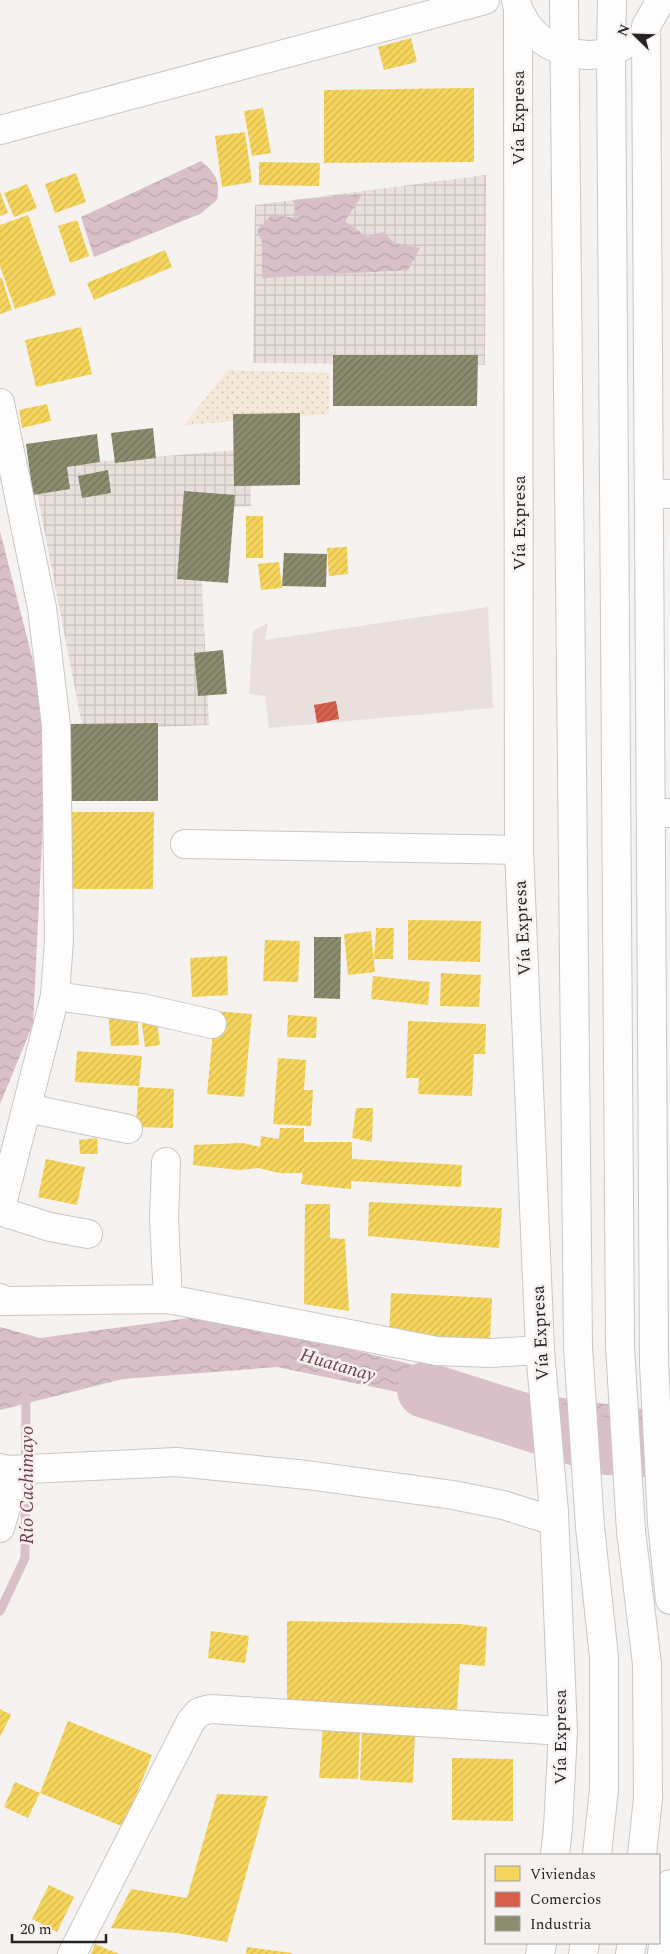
<svg xmlns="http://www.w3.org/2000/svg" width="670" height="1954" viewBox="0 0 670 1954" font-family="Spectral,serif">
  <defs>
    <pattern id="industrial-grid" width="8" height="8" patternUnits="userSpaceOnUse" patternTransform="scale(1.25)"><rect width="8" height="8" fill="#e9e0dd"/><path d="M0 4h8M4 0v8" fill="none" stroke="#c8c0bd"/></pattern>
    <pattern id="park-dots" width="8" height="8" patternUnits="userSpaceOnUse" patternTransform="scale(1.25)"><rect width="8" height="8" fill="#f4e8d9"/><path d="M2 2h.1M6 6h.1" fill="none" stroke="#d1c7ba" stroke-width="1.8" stroke-linecap="round"/></pattern>
    <pattern id="water-waves" width="16" height="10" patternUnits="userSpaceOnUse" patternTransform="scale(1.25)"><rect width="16" height="10" fill="#d9c0c8"/><path d="M0 5q4-4 8 0t8 0" fill="none" stroke="#baa5ac"/></pattern>
    <pattern id="homes-hatch" width="6" height="6" patternUnits="userSpaceOnUse" patternTransform="scale(1.25)"><rect width="6" height="6" fill="#f6d55c"/><path d="M-1 1l2-2M0 6l6-6M5 7l2-2" fill="none" stroke="#d3b750"/></pattern>
    <pattern id="shops-hatch" width="6" height="6" patternUnits="userSpaceOnUse" patternTransform="scale(1.25)"><rect width="6" height="6" fill="#d6604d"/><path d="M-1 1l2-2M0 6l6-6M5 7l2-2" fill="none" stroke="#ad4f40"/></pattern>
    <pattern id="industry-hatch" width="6" height="6" patternUnits="userSpaceOnUse" patternTransform="scale(1.25)"><rect width="6" height="6" fill="#8c8c6e"/><path d="M-1 1l2-2M0 6l6-6M5 7l2-2" fill="none" stroke="#72725a"/></pattern>
  </defs>
  <rect width="100%" height="100%" fill="#f5f2f0"/>
  <path fill="#e9e0dd" d="M488 607 493 708 269 728 265 696 249 694 253 631 268 623 265 640Z"/>
  <g fill="url(#industrial-grid)">
    <path d="M486 175 485 365 253 363 255 205Z"/>
    <path d="M250 449 251 506 198 509 209 725 83 730 32 467Z"/>
  </g>
  <path fill="url(#park-dots)" d="M228 370 329 373V414L184 425Z"/>
  <g fill="url(#water-waves)">
    <path d="M201 161C216 174 220 180 217 200L200 214 94 257 81 217Z"/>
    <path d="M363 194 345 221 367 237 383 232 395 243 420 248 408 270 262 278V242L257 230 271 215 297 218 293 200Z"/>
    <path d="M0 531 48 720 33 1024 0 1104Z"/>
    <path d="M212 1315 527 1393 670 1413V1449L277 1367 123 1379 0 1410V1327L40 1338Z"/>
  </g>
  <g fill="url(#homes-hatch)">
    <path d="M411 38 417 62 384 70 378 47Z"/>
    <path d="M474 88V162L324 163V90Z"/>
    <path d="M263 108 271 153 252 156 244 111Z"/>
    <path d="M245 132 252 182 222 187 215 136Z"/>
    <path d="M259 162 320 163 319 186 259 185Z"/>
    <path d="M76 173 86 202 55 213 45 184Z"/>
    <path d="M27 184 37 208 14 217 4 193Z"/>
    <path d="M0 192 8 213 0 216Z"/>
    <path d="M28 215 56 295 15 309 0 266V225Z"/>
    <path d="M77 220 89 256 70 263 58 226Z"/>
    <path d="M165 250 172 267 94 300 87 283Z"/>
    <path d="M0 278H2L12 310 0 314Z"/>
    <path d="M81 327 92 374 36 387 25 340Z"/>
    <path d="M47 404 51 421 22 428 19 410Z"/>
    <rect x="246" y="516" width="17" height="42"/>
    <path d="M347 547 348 574 329 576 327 548Z"/>
    <path d="M279 562 282 588 261 590 258 564Z"/>
    <path d="M70 812H154L153 889H70Z"/>
    <path d="M408 920 481 921 480 962 408 960Z"/>
    <path d="M376 928H394L393 959H374Z"/>
    <path d="M371 931 375 972 348 975 344 934Z"/>
    <path d="M265 940 300 941 298 982 263 981Z"/>
    <path d="M227 956 228 995 192 997 190 958Z"/>
    <path d="M441 973 481 975 479 1007 440 1006Z"/>
    <path d="M373 976 430 982 428 1005 371 999Z"/>
    <path d="M137 1009 139 1045 111 1046 108 1011Z"/>
    <path d="M215 1011 252 1014 244 1097 207 1094Z"/>
    <path d="M156 1015 160 1045 145 1047 141 1017Z"/>
    <path d="M288 1015 317 1017 316 1038 287 1037Z"/>
    <path d="M408 1021 486 1024 485 1054H474L472 1096 418 1094 419 1078H406Z"/>
    <path d="M77 1051 142 1056 139 1086 75 1082Z"/>
    <path d="M278 1058 306 1060 304 1090H313L311 1126 273 1124Z"/>
    <path d="M138 1087 174 1089 173 1128 136 1127Z"/>
    <path d="M356 1108H373L372 1142 352 1138Z"/>
    <path d="M280 1128H304V1142H352V1159L462 1165 461 1187 351 1181V1189L301 1184 303 1173H279L258 1168 238 1170 193 1165 194 1145 243 1143 260 1147 261 1136 279 1139Z"/>
    <path d="M97 1138 98 1154H80L79 1140Z"/>
    <path d="M46 1159 85 1167 77 1205 38 1197Z"/>
    <path d="M369 1202 502 1208 499 1248 368 1236Z"/>
    <path d="M305 1204H330V1238L345 1239 349 1311 304 1304Z"/>
    <path d="M391 1293 492 1298 490 1341 389 1336Z"/>
    <path d="M287 1621 459 1624 487 1627 485 1666 460 1664 457 1710 287 1703Z"/>
    <path d="M211 1631 249 1636 245 1663 208 1658Z"/>
    <path d="M0 1709 11 1715 0 1737Z"/>
    <path d="M68 1721 152 1755 124 1827 40 1793Z"/>
    <path d="M323 1725 360 1729 358 1779 319 1778Z"/>
    <path d="M362 1730 415 1732 413 1783 360 1780Z"/>
    <path d="M452 1758 513 1759V1821L452 1820Z"/>
    <path d="M15 1782 40 1793 28 1818 4 1807Z"/>
    <path d="M217 1794 268 1796 227 1942 176 1933 111 1928 131 1889 187 1898Z"/>
    <path d="M49 1885 74 1897 57 1932 32 1919Z"/>
    <path d="M95 1944 119 1954H91Z"/>
    <path d="M247 1947 292 1953V1954H246Z"/>
  </g>
  <path fill="url(#shops-hatch)" d="M336 701 339 719 317 723 314 705Z"/>
  <g fill="url(#industry-hatch)">
    <path d="M333 355H478L477 406H333Z"/>
    <path d="M300 413V485L234 486 233 414Z"/>
    <path d="M153 428 156 458 115 463 111 433Z"/>
    <path d="M97 434 100 462 67 467 70 489 33 495 26 444Z"/>
    <path d="M108 470 111 493 82 498 78 476Z"/>
    <path d="M184 491 235 495 228 583 177 579Z"/>
    <path d="M284 553 327 554 326 587 282 586Z"/>
    <path d="M223 650 227 694 198 696 194 653Z"/>
    <path d="M158 723V801H68V724Z"/>
    <path d="M314 937H341L340 999 314 998Z"/>
  </g>
  <g fill="none" stroke-linecap="round" stroke-linejoin="round">
    <path stroke="#d9c0c8" stroke-width="9" d="M0 1611 25 1558 26 1392"/>
    <path stroke="#d9c0c8" stroke-width="56" d="M425 1390 606 1447 670 1450"/>
    <g stroke="#c9c7c6" stroke-width="30">
      <g id="minor">
        <path d="M0 130 485 0"/>
        <path d="M0 403 42 608 56 725 59 940 55 996"/>
        <path d="M649 493 670 494"/>
        <path d="M651 813H670"/>
        <path d="M185 844 519 850"/>
        <path d="M27 1108 128 1129"/>
        <path d="M166 1162 164 1219 168 1299"/>
        <path d="M0 1211 50 1227 88 1234"/>
        <path d="M0 1212 55 996 142 1008 212 1024"/>
        <path d="M0 1298 4 1301 168 1299 437 1351 491 1353 540 1350"/>
        <path d="M0 1468 8 1470 176 1462 307 1475 453 1495 503 1505 554 1521"/>
        <path d="M0 1528 8 1501V1470"/>
        <path d="M72 1954 191 1721 199 1712 210 1709 563 1731"/>
      </g>
    </g>
    <g stroke="#c9c7c6" stroke-width="30">
      <g id="major">
        <path d="M516 0 518 9 519 850 540 1350 554 1512 563 1731 558 1828 555 1855"/>
        <path d="M564 0 578 1347 590 1527 604 1657V1789L597 1855"/>
        <path d="M612 0 611 52 620 1346 631 1531 647 1664 648 1798 642 1855"/>
        <path d="M658 0 657 7 646 26 654 1363 662 1523 670 1600"/>
        <path d="M518 9C522 15 524 21 528 26 546 51 582 60 610 52 616 50 622 46 628 43"/>
        <path d="M540 1954 542 1943"/>
        <path d="M583 1954 585 1943"/>
        <path d="M630 1954 632 1943"/>
        <path d="M662 1954 670 1884"/>
      </g>
    </g>
    <use href="#minor" stroke="#fefdfd" stroke-width="28"/>
    <use href="#major" stroke="#fefdfd" stroke-width="28"/>
  </g>
  <g text-anchor="middle" stroke-width="5" stroke-linejoin="round" paint-order="stroke">
    <g font-size="18" fill="#252323" stroke="#f6f1ef">
      <text transform="translate(518 118) rotate(-90)" y="6">Vía Expresa</text>
      <text transform="translate(519 523) rotate(-90)" y="6">Vía Expresa</text>
      <text transform="translate(522 928) rotate(-93)" y="6">Vía Expresa</text>
      <text transform="translate(540 1333) rotate(-93)" y="6">Vía Expresa</text>
      <text transform="translate(560 1737) rotate(-90)" y="6">Vía Expresa</text>
    </g>
    <g font-size="19" font-style="italic" fill="#6f3e52" stroke="#f6f1ef">
      <text transform="translate(338 1364) rotate(16)" y="7">Huatanay</text>
      <text transform="translate(26 1485) rotate(-90)" y="7">Río Cachimayo</text>
    </g>
  </g>
  <rect x="485" y="1854" width="175" height="90" fill="#f6f1ef" stroke="#a29f9d"/>
  <rect x="495" y="1866" width="25" height="15" fill="#f6d55c" stroke="#a29f9d"/>
  <text x="530" y="1879" font-size="15" fill="#252323">Viviendas</text>
  <rect x="495" y="1892" width="25" height="15" fill="#d6604d" stroke="#a29f9d"/>
  <text x="530" y="1904" font-size="15" fill="#252323">Comercios</text>
  <rect x="495" y="1916" width="25" height="15" fill="#8c8c6e" stroke="#a29f9d"/>
  <text x="530" y="1929" font-size="15" fill="#252323">Industria</text>
  <g transform="translate(635 35) rotate(293)" stroke="#f6f1ef" stroke-width="4" paint-order="stroke">
  <path d="M0-4L9 19L0 12L-9 19Z" fill="#252323"/>
  <text y="-8" font-size="14" font-weight="bold" text-anchor="middle" fill="#252323">N</text>
  </g>
  <path d="M12 1934v8h94v-8" fill="none" stroke="#252323" stroke-width="2.5"/>
  <text x="20" y="1934" font-size="15" fill="#252323" stroke="#f6f1ef" stroke-width="4" paint-order="stroke">20 m</text>
</svg>
